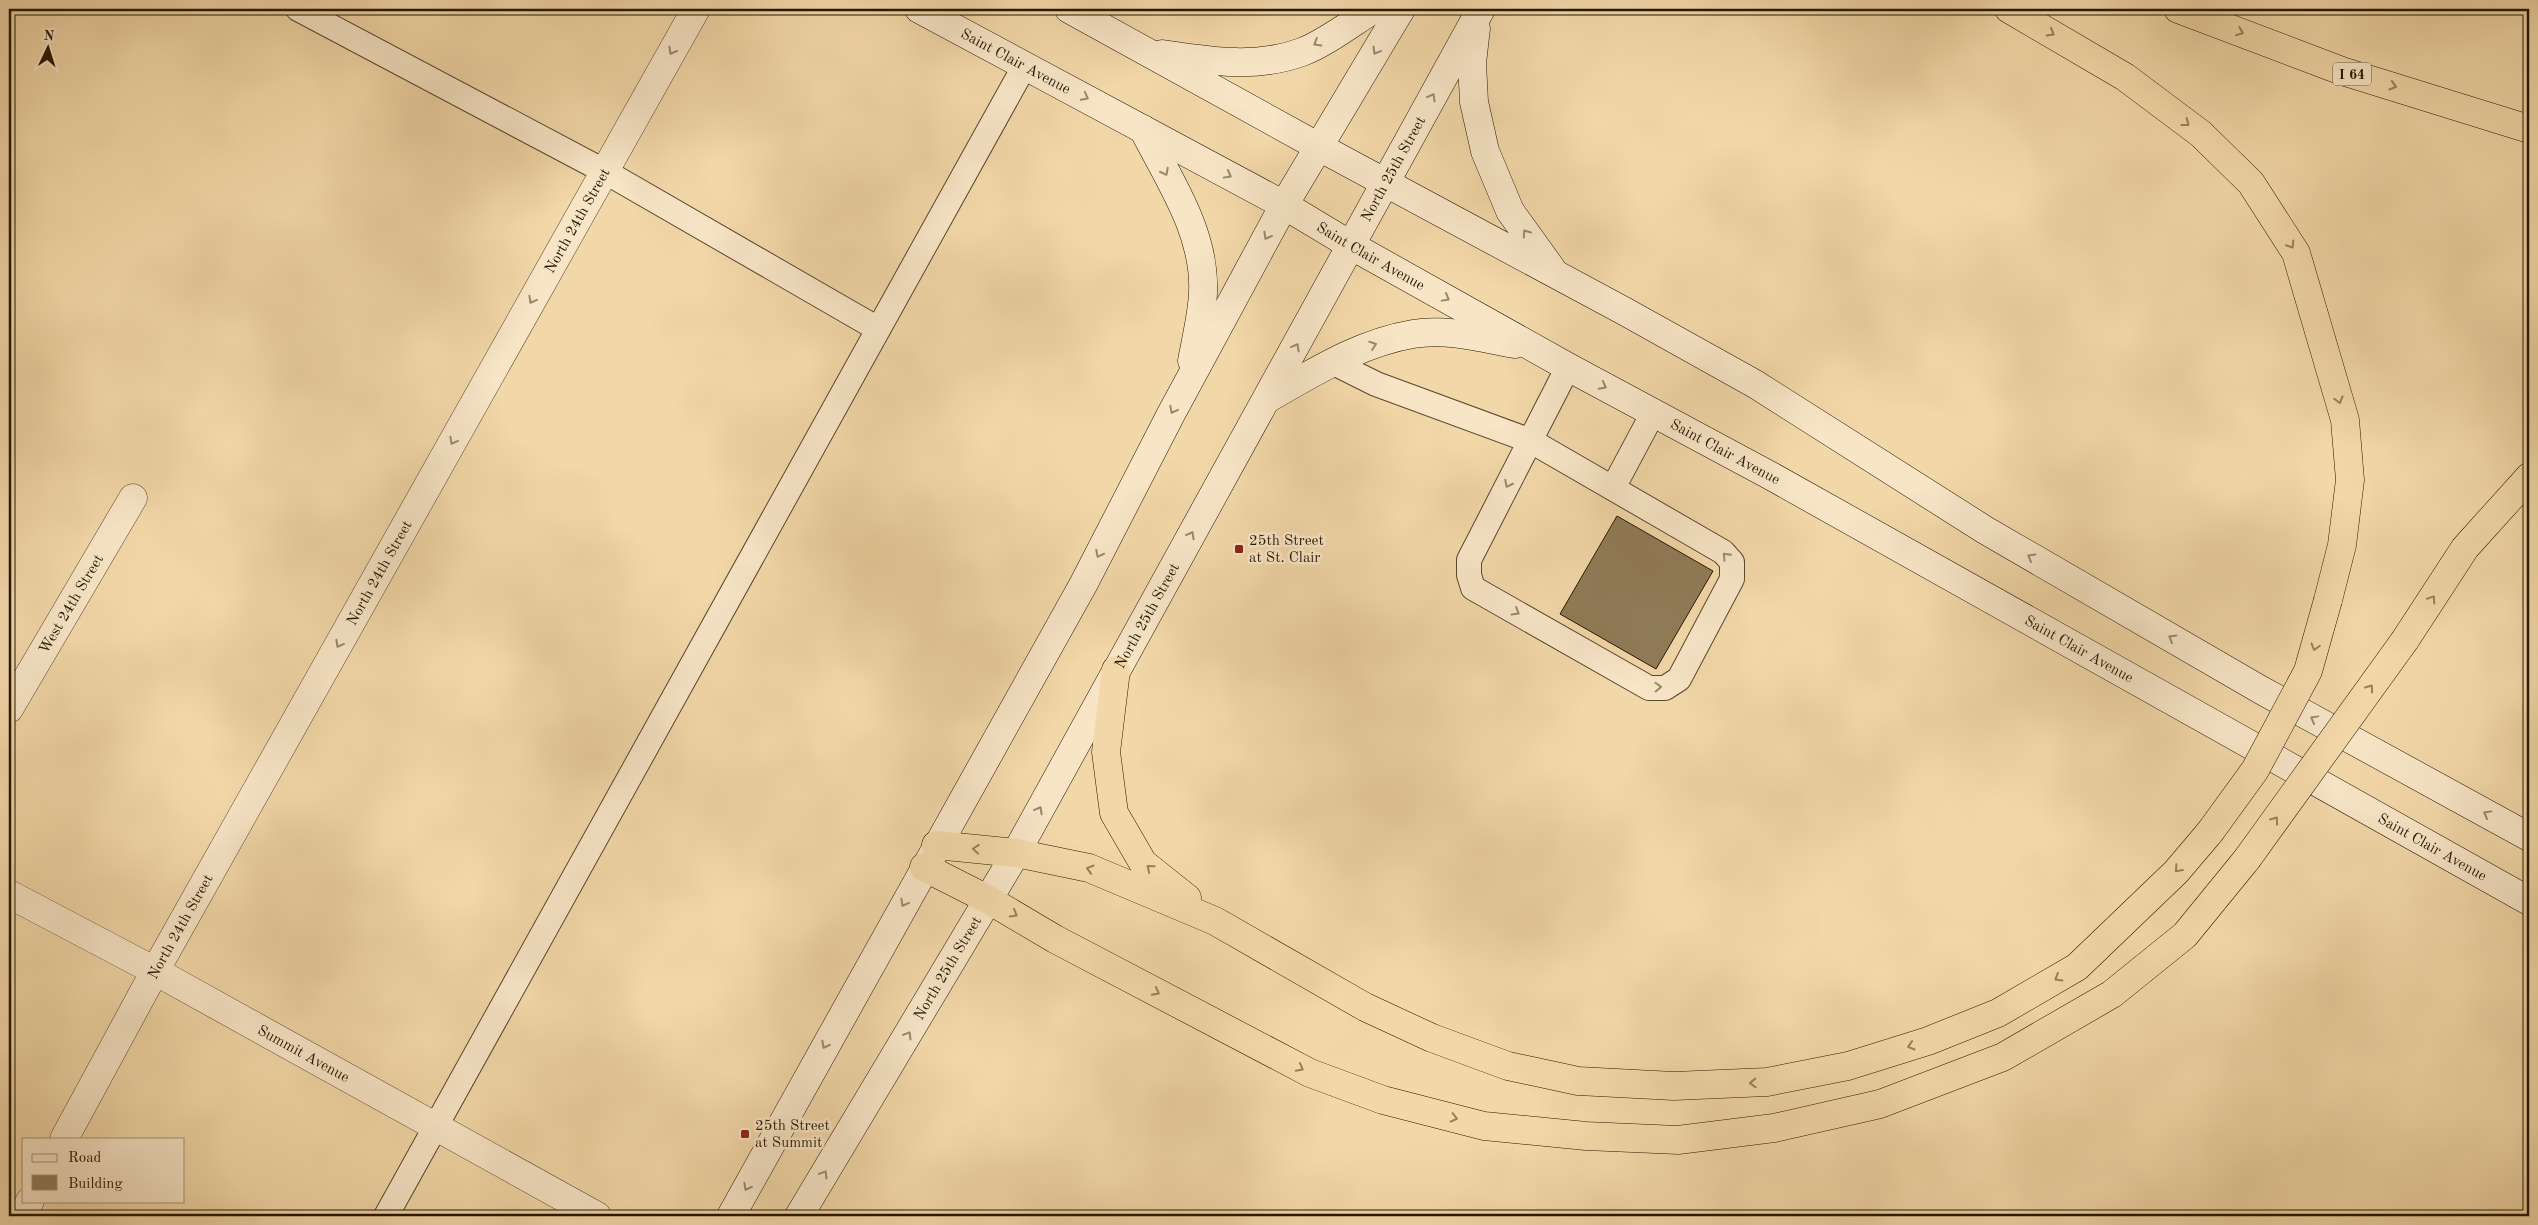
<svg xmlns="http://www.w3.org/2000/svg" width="2538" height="1225" viewBox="0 0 2538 1225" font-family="'Old Standard TT',serif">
  <rect width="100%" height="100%" fill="#f2d7a8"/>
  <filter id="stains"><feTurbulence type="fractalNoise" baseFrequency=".004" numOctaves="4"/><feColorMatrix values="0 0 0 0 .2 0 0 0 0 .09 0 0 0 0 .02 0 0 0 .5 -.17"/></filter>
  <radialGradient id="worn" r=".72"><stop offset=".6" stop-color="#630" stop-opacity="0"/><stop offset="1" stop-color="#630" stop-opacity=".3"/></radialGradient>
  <path fill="#907b58" stroke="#261701" d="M1617 516 1713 571 1656 669 1560 614Z"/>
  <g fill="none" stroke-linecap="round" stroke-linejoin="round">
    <g stroke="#59472b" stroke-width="26">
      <g id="service">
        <path d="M298 9 604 171 878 329"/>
        <path d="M1332 362 1376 384 1531 441 1723 552 1732 562V579L1679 679 1665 688H1649L1473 588 1469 575V560L1568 367"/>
        <path d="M1613 488 1653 413"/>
        <path d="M386 1216 1025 65"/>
      </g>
    </g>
    <g stroke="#59472b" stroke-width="29">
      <g id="minor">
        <path id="s1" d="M9 709 133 498"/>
        <path id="s2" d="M9 894 155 971 597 1216"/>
        <path id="s3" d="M64 1139 155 971 696 9"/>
        <path d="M22 1216 30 1201"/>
      </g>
    </g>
    <g stroke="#261701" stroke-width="29">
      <g id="secondary">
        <path id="s4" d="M919 9 1284 205 1352 246 1568 367 1771 476 2529 901"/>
        <path d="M1069 9 1319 147 1624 311 1755 384 1985 530 2261 690 2529 837"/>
        <path d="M1476 28 1472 63 1474 102 1485 151 1510 211 1551 268"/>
        <path d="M1162 54C1209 61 1256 69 1302 52 1324 44 1353 22 1374 9"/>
        <path d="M1143 129C1169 180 1206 233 1203 293 1202 315 1196 339 1192 361"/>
        <path d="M1267 399C1313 373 1359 343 1413 334 1446 328 1482 338 1515 344"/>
        <path d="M731 1216 1083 585 1171 414 1284 205 1401 9"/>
        <path id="s5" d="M799 1216 1016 853 1481 9"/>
      </g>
    </g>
    <g stroke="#261701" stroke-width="29">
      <g id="motorway">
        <path d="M2009 9 2125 77 2201 134 2251 183 2296 253 2345 420 2350 480 2342 545 2328 600"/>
        <path d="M2178 9 2342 71 2529 129"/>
        <path d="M2405 640 2465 548 2529 477"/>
        <path d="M1116 670 1106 752 1114 813 1143 863 1187 898"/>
        <path d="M936 845 1016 853 1089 868 1215 921 1365 1007 1432 1038 1508 1066 1578 1081 1674 1086 1767 1082 1848 1066 1928 1041 1998 1013 2077 967 2176 872 2210 832"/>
        <path d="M924 867 989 900 1055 939 1310 1073 1383 1100 1484 1126 1586 1136 1678 1140 1774 1128 1880 1104 2003 1057 2112 994 2185 935 2247 859"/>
      </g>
    </g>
    <use href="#service" stroke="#f7e5c6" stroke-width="24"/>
    <use href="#minor" stroke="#f7e5c6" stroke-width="28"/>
    <use href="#secondary" stroke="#f7e5c6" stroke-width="28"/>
    <use href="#motorway" stroke="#f2d7a8" stroke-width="28"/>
    <g stroke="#261701" stroke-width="29" stroke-linecap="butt">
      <g id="motorway-bridge">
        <path d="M2210 832 2255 770 2308 671 2328 600"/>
        <path d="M2247 859 2405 640"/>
      </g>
    </g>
    <use href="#motorway-bridge" stroke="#f2d7a8" stroke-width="28"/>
  </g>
  <defs><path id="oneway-chevron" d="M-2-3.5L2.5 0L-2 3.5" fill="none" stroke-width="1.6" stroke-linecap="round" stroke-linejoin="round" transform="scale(1.25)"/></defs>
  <g stroke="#96815d">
    <use href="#oneway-chevron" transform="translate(2240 32) rotate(21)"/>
    <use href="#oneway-chevron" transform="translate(2051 33) rotate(30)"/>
    <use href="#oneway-chevron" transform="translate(2393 86) rotate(17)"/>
    <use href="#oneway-chevron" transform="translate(2186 123) rotate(37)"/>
    <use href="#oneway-chevron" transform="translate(2291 245) rotate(57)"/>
    <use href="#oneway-chevron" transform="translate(2339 400) rotate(75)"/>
    <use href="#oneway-chevron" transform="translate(2432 599) rotate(-57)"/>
    <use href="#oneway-chevron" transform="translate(2315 647) rotate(106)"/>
    <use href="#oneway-chevron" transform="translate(2370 688) rotate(-54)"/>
    <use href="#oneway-chevron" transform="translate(2275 820) rotate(-54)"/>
    <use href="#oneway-chevron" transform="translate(976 849) rotate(-175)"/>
    <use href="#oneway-chevron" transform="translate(1150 868) rotate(-141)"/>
    <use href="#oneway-chevron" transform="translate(1090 869) rotate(-163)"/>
    <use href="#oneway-chevron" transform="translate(2178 869) rotate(132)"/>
    <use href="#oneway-chevron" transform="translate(1014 914) rotate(30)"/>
    <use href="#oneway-chevron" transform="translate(2058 978) rotate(149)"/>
    <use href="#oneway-chevron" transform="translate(1156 992) rotate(28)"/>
    <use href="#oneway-chevron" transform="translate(1911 1046) rotate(163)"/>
    <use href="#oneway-chevron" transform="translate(1300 1068) rotate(28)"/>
    <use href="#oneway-chevron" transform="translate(1753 1083) rotate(178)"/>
    <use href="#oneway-chevron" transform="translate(1454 1118) rotate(14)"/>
  </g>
  <g stroke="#99886d">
    <use href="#oneway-chevron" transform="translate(1317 43) rotate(149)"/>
    <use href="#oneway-chevron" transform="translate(672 51) rotate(119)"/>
    <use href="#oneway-chevron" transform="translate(1376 51) rotate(121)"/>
    <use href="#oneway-chevron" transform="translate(1085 97) rotate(28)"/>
    <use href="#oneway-chevron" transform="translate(1432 97) rotate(-61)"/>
    <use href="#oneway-chevron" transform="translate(1165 172) rotate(63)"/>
    <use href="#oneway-chevron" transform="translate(1228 175) rotate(29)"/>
    <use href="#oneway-chevron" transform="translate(1526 233) rotate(-125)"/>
    <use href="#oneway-chevron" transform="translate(1267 236) rotate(119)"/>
    <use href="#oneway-chevron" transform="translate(1446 298) rotate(29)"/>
    <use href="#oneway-chevron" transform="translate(532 300) rotate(119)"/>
    <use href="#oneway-chevron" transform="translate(1373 345) rotate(-19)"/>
    <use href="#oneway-chevron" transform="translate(1296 347) rotate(-61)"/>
    <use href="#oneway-chevron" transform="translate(1603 386) rotate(28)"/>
    <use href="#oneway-chevron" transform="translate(1173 410) rotate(118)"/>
    <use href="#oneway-chevron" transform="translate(453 441) rotate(119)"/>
    <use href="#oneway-chevron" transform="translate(1508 484) rotate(117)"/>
    <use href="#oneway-chevron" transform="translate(1191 535) rotate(-61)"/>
    <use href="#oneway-chevron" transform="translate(1099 554) rotate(117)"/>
    <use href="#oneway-chevron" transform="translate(1726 556) rotate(-133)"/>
    <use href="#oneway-chevron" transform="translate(2031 557) rotate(-150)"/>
    <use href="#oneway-chevron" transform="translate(1516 612) rotate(30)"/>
    <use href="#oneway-chevron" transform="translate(2172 638) rotate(-150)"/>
    <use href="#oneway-chevron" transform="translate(339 644) rotate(119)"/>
    <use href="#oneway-chevron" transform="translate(1658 687) rotate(-2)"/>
    <use href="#oneway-chevron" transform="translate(2314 719) rotate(-151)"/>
    <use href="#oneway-chevron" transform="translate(1039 810) rotate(-61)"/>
    <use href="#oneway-chevron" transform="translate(2487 814) rotate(-151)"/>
    <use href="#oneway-chevron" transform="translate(904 903) rotate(119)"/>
    <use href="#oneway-chevron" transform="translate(908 1035) rotate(-59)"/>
    <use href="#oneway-chevron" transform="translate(825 1045) rotate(119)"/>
    <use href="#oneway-chevron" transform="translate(824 1174) rotate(-59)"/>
    <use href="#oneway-chevron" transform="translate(747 1187) rotate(119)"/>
  </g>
  <g fill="#8f2418" stroke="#f7e5c6" stroke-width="2">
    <rect x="1234" y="544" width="10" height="10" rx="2.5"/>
    <rect x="740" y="1129" width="10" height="10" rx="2.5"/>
  </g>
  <g text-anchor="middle" stroke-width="5" stroke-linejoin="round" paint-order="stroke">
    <rect fill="#f7e5c6" stroke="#65553c" stroke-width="1" x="2333" y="62.5" width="38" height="23" rx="4"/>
    <g font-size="14" font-weight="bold" fill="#261701">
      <text x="2352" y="79">I 64</text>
    </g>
    <g font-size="15" fill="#261701" stroke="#f7e5c6">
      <text dy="5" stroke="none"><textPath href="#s4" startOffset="110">Saint Clair Avenue</textPath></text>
      <text dy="5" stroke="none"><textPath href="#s5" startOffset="1204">North 25th Street</textPath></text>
      <text dy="5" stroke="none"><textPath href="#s3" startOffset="1052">North 24th Street</textPath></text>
      <text dy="5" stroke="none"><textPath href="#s4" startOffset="515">Saint Clair Avenue</textPath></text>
      <text dy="5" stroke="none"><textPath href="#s4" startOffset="920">Saint Clair Avenue</textPath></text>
      <text dy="5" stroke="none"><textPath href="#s3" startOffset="648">North 24th Street</textPath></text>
      <text dy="5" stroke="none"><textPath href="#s1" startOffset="122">West 24th Street</textPath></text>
      <text dy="5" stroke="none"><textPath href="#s5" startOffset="694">North 25th Street</textPath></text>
      <text dy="5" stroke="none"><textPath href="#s4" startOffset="1325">Saint Clair Avenue</textPath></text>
      <text dy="5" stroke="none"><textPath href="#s4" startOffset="1730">Saint Clair Avenue</textPath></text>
      <text dy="5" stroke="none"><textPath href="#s3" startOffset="242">North 24th Street</textPath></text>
      <text dy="5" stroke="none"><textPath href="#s5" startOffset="289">North 25th Street</textPath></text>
      <text dy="5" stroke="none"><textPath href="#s2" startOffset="335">Summit Avenue</textPath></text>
    </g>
    <g font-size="15" fill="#261701" stroke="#f7e5c6" text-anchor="start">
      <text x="1249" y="545">25th Street<tspan x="1249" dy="17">at St. Clair</tspan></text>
      <text x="755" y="1130">25th Street<tspan x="755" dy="17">at Summit</tspan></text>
    </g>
  </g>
  <rect width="2538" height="1225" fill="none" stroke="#f2d7a8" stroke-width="30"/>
  <rect x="10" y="10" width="2518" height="1205" fill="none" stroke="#261701" stroke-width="2.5"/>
  <rect x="15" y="15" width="2508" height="1195" fill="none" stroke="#261701"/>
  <rect x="22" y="1138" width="162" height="65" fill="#f7e5c6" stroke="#a39377"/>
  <rect x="32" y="1154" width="25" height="8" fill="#f7e5c6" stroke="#a39377"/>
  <text x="68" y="1162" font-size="15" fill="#261701">Road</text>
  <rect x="32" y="1175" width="25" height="15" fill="#907b58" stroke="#a39377"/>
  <text x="68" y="1188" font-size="15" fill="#261701">Building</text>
  <g transform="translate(48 48) rotate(4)" stroke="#f7e5c6" stroke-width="4" paint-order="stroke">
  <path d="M0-4L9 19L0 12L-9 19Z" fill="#261701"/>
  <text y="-8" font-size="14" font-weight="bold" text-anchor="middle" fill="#261701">N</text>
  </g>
  <rect width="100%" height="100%" filter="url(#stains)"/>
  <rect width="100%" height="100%" fill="url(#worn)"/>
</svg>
